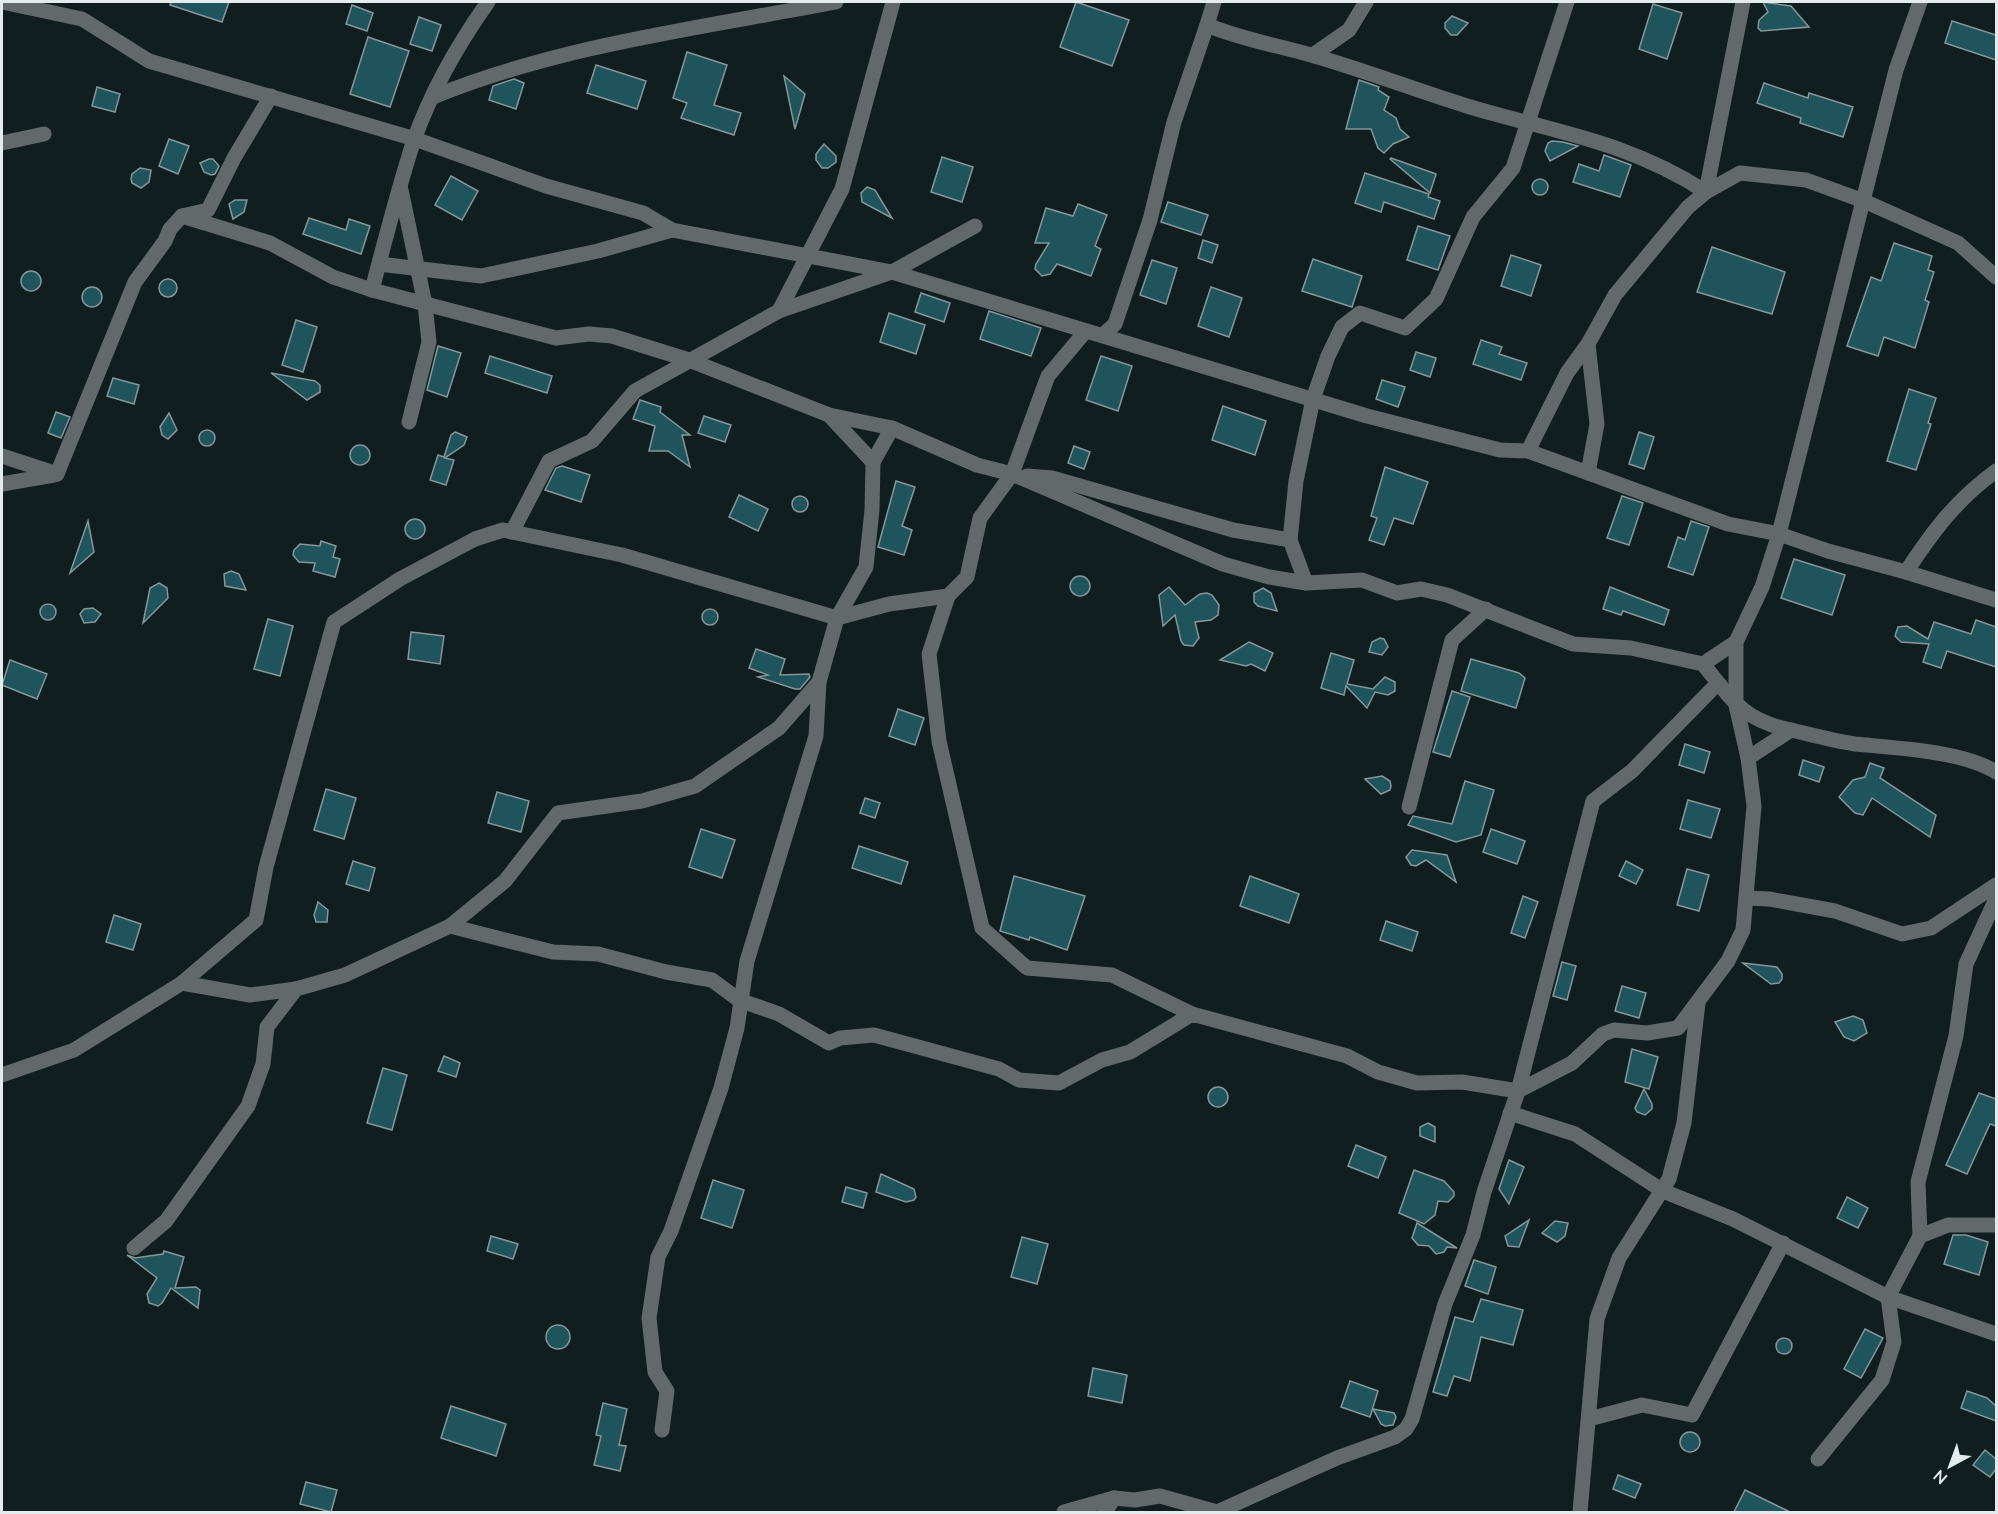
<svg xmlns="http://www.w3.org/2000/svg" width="1998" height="1514" viewBox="0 0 1998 1514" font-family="'Nunito Sans',sans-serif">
  <rect width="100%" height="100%" fill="#111e20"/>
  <g fill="#1f545c" stroke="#869699" stroke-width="1.5">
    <path d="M171 2H229L222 22 170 5Z"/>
    <path d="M1076 2 1129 20 1112 66 1060 47Z"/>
    <path d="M1763 2 1791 6 1809 27 1761 31 1758 28 1759 20 1768 12Z"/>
    <path d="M1653 4 1682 13 1667 59 1639 49Z"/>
    <path d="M352 5 373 13 367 31 346 24Z"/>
    <path d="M1452 16 1468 23 1457 35H1451L1445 28V23Z"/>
    <path d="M419 17 441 25 432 51 410 44Z"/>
    <path d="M1952 21 1996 35V60L1945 43Z"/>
    <path d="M368 37 409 51 390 107 350 94Z"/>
    <path d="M687 52 727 65 714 105 741 113 734 135 681 118 687 103 673 98Z"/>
    <path d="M596 65 646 81 637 109 587 93Z"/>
    <path d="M784 76 805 94 795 129Z"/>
    <path d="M514 79 524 83 516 109 489 100 493 86Z"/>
    <path d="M1359 80 1379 87 1378 90 1389 97 1384 110 1396 118 1400 129 1409 137 1393 144 1384 153 1378 148 1371 129H1346Z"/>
    <path d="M1764 83 1808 98 1809 93 1853 107 1843 137 1800 123 1801 118 1757 103Z"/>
    <path d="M97 87 120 94 115 112 92 106Z"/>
    <path d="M169 139 189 146 178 174 159 166Z"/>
    <path d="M1552 141 1563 142 1578 146 1550 161 1545 151 1548 143Z"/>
    <path d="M824 144 836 156V162L828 168H822L816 160V154Z"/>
    <path d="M1604 155 1631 165 1620 197 1573 182 1579 164 1599 171Z"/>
    <path d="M942 157 973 167 962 202 931 192Z"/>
    <path d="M1391 158 1436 174 1430 193 1390 159Z"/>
    <path d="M209 159H213L219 166 215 174 211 175 204 172 200 163Z"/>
    <path d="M140 168 151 170 149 182 141 188 132 183 131 179 132 174Z"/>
    <path d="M1365 173 1429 194 1428 197 1440 201 1434 219 1384 202 1381 212 1355 203Z"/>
    <path d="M451 176 478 191 462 220 435 205Z"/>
    <circle cx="1540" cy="187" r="8"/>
    <path d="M867 187 875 190 892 218 862 202 861 193Z"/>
    <path d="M235 200H247L244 212 233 219 229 204Z"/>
    <path d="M1168 202 1208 215 1201 235 1161 222Z"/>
    <path d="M1078 204 1107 215 1095 246 1101 249 1091 276 1057 264 1050 274 1042 276 1035 269 1036 264 1049 243H1035L1046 208 1073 216Z"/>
    <path d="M309 218 346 230 349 219 370 226 361 254 303 234Z"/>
    <path d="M1418 226 1450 236 1438 270 1407 260Z"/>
    <path d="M1203 240 1218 245 1212 263 1198 258Z"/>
    <path d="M1894 243 1932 256 1928 270 1934 272 1925 300 1929 302 1915 348 1884 337 1878 356 1847 346 1871 277 1881 281Z"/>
    <path d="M1712 247 1785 272 1772 314 1697 292Z"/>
    <path d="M1511 255 1541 265 1531 296 1501 286Z"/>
    <path d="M1313 259 1362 276 1352 307 1302 291Z"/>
    <path d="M1152 260 1177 268 1166 304 1140 295Z"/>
    <circle cx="31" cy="281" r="10"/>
    <circle cx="168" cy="288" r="9"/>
    <circle cx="92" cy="297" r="10"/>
    <path d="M1211 287 1242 298 1229 337 1198 326Z"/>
    <path d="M921 293 950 303 944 322 915 312Z"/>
    <path d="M989 311 1041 328 1031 356 980 339Z"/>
    <path d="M889 313 925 325 916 354 880 342Z"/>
    <path d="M296 320 317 327 303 372 282 365Z"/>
    <path d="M1481 340 1502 347 1499 354 1527 363 1521 380 1473 364Z"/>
    <path d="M438 346 461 353 447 397 427 390Z"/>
    <path d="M1416 352 1436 358 1430 377 1410 370Z"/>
    <path d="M490 356 552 376 547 393 485 373Z"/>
    <path d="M1101 356 1132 366 1118 411 1086 400Z"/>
    <path d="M271 373 315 381 320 385V392L307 400Z"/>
    <path d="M113 378 139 385 134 404 107 396Z"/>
    <path d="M1382 380 1405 387 1398 407 1376 399Z"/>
    <path d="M1909 389 1936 398 1928 423 1931 424 1916 470 1887 461Z"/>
    <path d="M640 400 661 407 660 412 690 435H682L690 467 668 451H649L655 426 633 419Z"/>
    <path d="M1223 406 1266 421 1255 455 1212 440Z"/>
    <path d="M56 412 70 417 61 438 48 433Z"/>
    <path d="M169 413 177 430 168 439 162 435 160 427Z"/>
    <path d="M704 416 731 425 725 442 698 433Z"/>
    <circle cx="207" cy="438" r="8"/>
    <path d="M455 432 467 437 464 445 445 458 454 460 446 485 430 480 438 455 444 457 451 435Z"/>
    <path d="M1639 432 1654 437 1644 469 1629 464Z"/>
    <circle cx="360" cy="455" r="10"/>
    <path d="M1074 446 1090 452 1084 469 1068 463Z"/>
    <path d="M562 466 590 475 581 502 545 490 556 468Z"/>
    <path d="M1385 467 1428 482 1413 524 1394 518 1384 545 1369 540 1377 518 1371 516Z"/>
    <path d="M896 481 915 487 902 526 912 530 904 555 878 547Z"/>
    <path d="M739 495 768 509 758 531 729 517Z"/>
    <path d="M1622 496 1643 503 1629 545 1607 538Z"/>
    <circle cx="800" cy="504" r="8"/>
    <circle cx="415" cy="529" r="10"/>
    <path d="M88 521 94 552 70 573Z"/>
    <path d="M1691 521 1709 527 1693 575 1668 567 1678 537 1685 540Z"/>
    <path d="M321 541 336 546 333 557 340 559 335 577 313 571 315 563 299 562 293 555 294 550 300 544 320 546Z"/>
    <path d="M1794 559 1845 575 1832 615 1781 598Z"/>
    <path d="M231 571 239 574 246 590 225 586 224 574Z"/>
    <circle cx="1080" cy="586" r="10"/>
    <path d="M159 583 167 588 168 598 143 623 150 588Z"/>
    <path d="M1169 587 1185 605 1200 594 1207 593 1212 595 1219 605 1218 615 1211 620 1195 622 1199 638 1193 646 1184 645 1181 641 1175 615 1163 626 1159 595Z"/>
    <path d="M1610 587 1669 610 1664 625 1623 611 1621 615 1603 609Z"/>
    <path d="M1263 588 1271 593 1277 611 1258 606 1254 602V593Z"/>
    <circle cx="48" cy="612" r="8"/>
    <path d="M93 608 101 614 95 622 84 623 80 614 84 609Z"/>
    <circle cx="710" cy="617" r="8"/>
    <path d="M268 619 293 626 280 676 254 669Z"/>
    <path d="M1976 620 1996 627V667L1947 651 1941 668 1923 662 1929 644 1901 642 1895 636 1898 627 1907 626 1928 639 1934 622 1971 634Z"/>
    <path d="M411 632 444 636 440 664 408 659Z"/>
    <path d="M1380 638 1384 639 1388 647 1382 655 1369 652 1372 642Z"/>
    <path d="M1249 642 1273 653 1265 671 1251 664 1246 666 1220 660Z"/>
    <path d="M756 649 785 659 780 675 809 674 810 677 800 689H795L758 677 768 675 749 668Z"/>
    <path d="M1331 653 1354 660 1347 684 1373 689 1385 677 1395 682V691L1388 695 1375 692 1367 708 1346 686 1344 695 1321 688Z"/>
    <path d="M1471 659 1519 673 1525 678 1516 708 1461 691Z"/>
    <path d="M10 660 47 674 37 699 2 685Z"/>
    <path d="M1452 691 1470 697 1450 757 1433 752Z"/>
    <path d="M898 709 924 718 915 745 889 736Z"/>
    <path d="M1685 744 1710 752 1704 773 1679 765Z"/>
    <path d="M1803 760 1824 767 1819 782 1799 775Z"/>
    <path d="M1870 763 1884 768 1880 778 1936 815 1930 837 1872 798 1863 815 1855 813 1839 797 1853 780 1865 777Z"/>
    <path d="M1382 776 1390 781 1391 786 1390 790 1381 794 1365 779Z"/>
    <path d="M1465 781 1494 790 1481 835 1456 842 1408 825 1413 816 1452 824Z"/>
    <path d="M326 789 356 798 344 839 314 830Z"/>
    <path d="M497 792 529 801 521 832 488 823Z"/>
    <path d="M865 798 880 803 875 818 860 813Z"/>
    <path d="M1688 800 1720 809 1711 838 1680 829Z"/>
    <path d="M701 829 735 840 722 878 689 867Z"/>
    <path d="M1491 829 1525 841 1517 864 1483 852Z"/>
    <path d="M859 846 908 862 901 884 852 868Z"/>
    <path d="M1412 850 1447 855 1456 882 1426 860 1416 866 1411 865 1406 857Z"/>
    <path d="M353 861 375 868 369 891 346 884Z"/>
    <path d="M1626 861 1643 870 1636 884 1619 876Z"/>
    <path d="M1687 869 1709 875 1699 911 1677 905Z"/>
    <path d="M1014 876 1085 896 1067 950 1030 937 1029 940 1000 931Z"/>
    <path d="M1250 876 1299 894 1289 923 1240 906Z"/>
    <path d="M1523 896 1538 902 1525 938 1511 933Z"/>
    <path d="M318 902 328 910 327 922H316L314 915Z"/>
    <path d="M114 915 141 924 133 950 106 942Z"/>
    <path d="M1386 921 1418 932 1412 951 1380 940Z"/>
    <path d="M1562 962 1576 966 1567 1000 1553 996Z"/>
    <path d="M1743 963 1777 967 1782 974V979L1779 983 1771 984Z"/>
    <path d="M1622 986 1646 993 1639 1018 1615 1011Z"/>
    <path d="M1853 1016 1863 1020 1867 1033 1854 1041 1844 1037 1835 1022Z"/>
    <path d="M1632 1049 1658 1057 1649 1089 1625 1082Z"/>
    <path d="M444 1056 460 1063 456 1077 438 1071Z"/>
    <path d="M383 1068 407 1075 392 1130 367 1123Z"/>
    <circle cx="1218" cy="1097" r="10"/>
    <path d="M1644 1089 1652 1104V1109L1645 1115 1637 1112 1635 1108Z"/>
    <path d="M1979 1093 1996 1099V1126L1990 1124 1967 1174 1946 1165Z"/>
    <path d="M1428 1123 1435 1127V1142L1420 1136V1127Z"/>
    <path d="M1356 1145 1386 1157 1378 1178 1348 1166Z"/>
    <path d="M1509 1160 1524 1167 1509 1204 1499 1189Z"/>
    <path d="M1414 1170 1444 1181 1454 1192V1196L1448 1202 1438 1201 1435 1215 1424 1224 1399 1213Z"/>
    <path d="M881 1174 914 1189 916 1197 914 1200 906 1202 876 1192Z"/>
    <path d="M713 1180 744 1190 732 1228 701 1218Z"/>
    <path d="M846 1187 867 1193 863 1208 842 1202Z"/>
    <path d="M1847 1197 1868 1208 1858 1228 1837 1218Z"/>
    <path d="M1529 1220 1519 1247 1508 1246 1505 1236Z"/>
    <path d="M1555 1221 1568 1223 1565 1236 1557 1242 1542 1233Z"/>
    <path d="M1417 1223 1457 1248 1447 1247 1444 1252 1436 1254 1429 1246 1418 1245 1412 1238Z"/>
    <path d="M1953 1235H1966L1988 1242 1979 1275 1944 1264Z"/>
    <path d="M491 1236 518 1244 513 1259 487 1251Z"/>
    <path d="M1022 1237 1048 1244 1037 1284 1011 1277Z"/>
    <path d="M164 1251 184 1257 175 1288 196 1287 200 1290 198 1308 171 1288 162 1303 158 1306 149 1303 147 1294 157 1278 127 1255 135 1258 163 1254Z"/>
    <path d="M1474 1260 1496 1267 1488 1294 1465 1286Z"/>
    <path d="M1481 1299 1523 1310 1513 1345 1481 1337 1470 1381 1454 1376 1447 1396 1433 1392 1455 1317 1473 1322Z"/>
    <circle cx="558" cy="1337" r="12"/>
    <path d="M1865 1329 1883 1338 1861 1378 1844 1369Z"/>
    <circle cx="1784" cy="1346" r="8"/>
    <path d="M1093 1368 1127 1375 1122 1403 1088 1396Z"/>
    <path d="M1350 1381 1378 1391 1370 1417 1341 1407Z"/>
    <path d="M1967 1391 1987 1398 1996 1406V1421L1961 1408Z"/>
    <path d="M603 1403 627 1409 619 1445 626 1446 620 1471 594 1465 601 1436 596 1435Z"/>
    <path d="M451 1406 506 1424 496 1456 441 1438Z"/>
    <path d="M1373 1409 1394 1413 1396 1417 1393 1425 1385 1426 1381 1424Z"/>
    <circle cx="1690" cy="1442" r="10"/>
    <path d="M1985 1450 1996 1459V1469L1990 1477 1973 1465Z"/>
    <path d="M1618 1475 1641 1484 1635 1498 1613 1489Z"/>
    <path d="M306 1482 337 1490 331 1512 300 1504Z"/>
    <path d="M1745 1490 1790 1512H1734Z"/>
  </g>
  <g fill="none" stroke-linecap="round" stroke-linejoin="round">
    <g stroke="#62696a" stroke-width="15">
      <path d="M2 2 82 19 149 61 415 139 546 186 643 213 672 230 892 272 1367 416 1500 450 1528 451 1728 524 1779 534 1828 551 1906 572C1933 531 1956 500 1996 471"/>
      <path d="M1207 25 1214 2"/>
      <path d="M1313 55 1349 30 1366 2"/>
      <path d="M433 97C561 45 701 28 836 2"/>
      <path d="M2 143 44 134"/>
      <path d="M401 190 425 304 429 342 409 422"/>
      <path d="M182 216 270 243 333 277 372 290C385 240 398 189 414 140 431 92 459 43 488 2"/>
      <path d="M379 264 481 276 598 251 672 230"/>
      <path d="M372 290 556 338 589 334 612 336 689 360 829 415 892 428 977 465 1012 474 1223 564 1269 577 1306 583 1362 580 1397 593 1421 589 1447 595 1573 644 1631 648 1703 664 1736 642"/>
      <path d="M779 311 892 272 975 226"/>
      <path d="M1104 334 1115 324 1150 220 1174 122 1207 25C1240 39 1276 45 1311 55 1364 70 1415 90 1467 106 1553 132 1628 141 1706 192L1743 2"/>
      <path d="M1588 344 1597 424 1588 473"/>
      <path d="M829 415 873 462"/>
      <path d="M1528 451 1567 373 1588 344 1615 295 1688 207 1706 192 1740 173 1806 180 1864 201 1958 243 1996 277"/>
      <path d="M2 456 57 474"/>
      <path d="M57 474 135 282 165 241 170 229 182 216 208 210 234 158 271 96"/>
      <path d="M1027 476 1052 478 1233 530 1290 540 1306 583"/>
      <path d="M2 484 54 475"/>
      <path d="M512 532 549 461 592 441 635 391 779 311 842 189 893 2"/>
      <path d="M1290 540 1296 481 1313 399 1328 356 1342 327 1360 313 1405 328 1436 299 1473 217 1513 168 1567 2"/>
      <path d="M1906 572 1996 600"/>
      <path d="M948 596 929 654 939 741 982 928 1027 968 1112 975 1192 1014"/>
      <path d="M1703 664C1732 700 1744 721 1791 730"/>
      <path d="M1748 758 1791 730C1812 735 1834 741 1855 744 1896 748 1963 751 1996 772"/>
      <path d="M1409 807 1452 640 1486 609"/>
      <path d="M1746 898 1769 899 1835 911 1902 934 1931 928 1996 885"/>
      <path d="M450 926 553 952 598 954 666 972 712 980 739 1000 779 1014 829 1043 840 1038 874 1035 999 1069 1019 1080 1059 1083 1102 1060 1130 1052 1192 1014 1347 1056 1378 1072 1417 1083 1462 1082 1518 1091 1572 1063 1603 1034 1614 1030 1647 1033 1678 1028 1728 961 1743 930 1754 806 1748 758 1736 705V642L1762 587 1779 534 1896 70 1920 2"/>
      <path d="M182 983 250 995 296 989"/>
      <path d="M2 1075 74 1050 182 983 256 920 266 867 334 622 400 579 475 539 503 530 622 555 837 618 866 567 872 510 873 462 892 428"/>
      <path d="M1510 1113 1575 1134 1663 1191 1733 1219 1888 1297 1996 1334"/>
      <path d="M1920 1236 1918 1182 1956 1036 1966 964 1996 899"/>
      <path d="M134 1248 166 1221 248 1106 263 1064 267 1027 296 989 345 975 450 926 505 881 558 813 642 801 695 786 779 728 819 682 837 618 889 604 948 596 967 577 980 518 1012 474 1048 376 1085 332"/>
      <path d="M1589 1419 1642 1405 1692 1415 1783 1243"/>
      <path d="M662 1430 667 1391 655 1372 649 1318 658 1257 671 1231 721 1088 737 1028 747 961 816 736 819 682"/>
      <path d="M1818 1459 1882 1380 1894 1342 1888 1297 1920 1236 1948 1225H1996"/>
      <path d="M1064 1512 1114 1498"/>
      <path d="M1105 1512 1114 1498 1135 1500 1160 1496 1217 1512 1337 1458 1395 1437 1406 1429 1412 1419 1445 1304 1473 1235 1484 1192 1518 1091 1593 801 1632 771 1718 683"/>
      <path d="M1580 1512 1597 1319 1619 1258 1669 1179 1684 1123 1698 1003"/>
    </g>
  </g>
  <rect width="1998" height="1514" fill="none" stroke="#e3ebed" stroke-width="6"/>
  <g transform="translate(1950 1466) rotate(221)" stroke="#111e20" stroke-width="4.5" paint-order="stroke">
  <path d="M0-4.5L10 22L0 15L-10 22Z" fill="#e3ebed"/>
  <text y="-9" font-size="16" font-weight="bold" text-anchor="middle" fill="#e3ebed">N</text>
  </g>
</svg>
